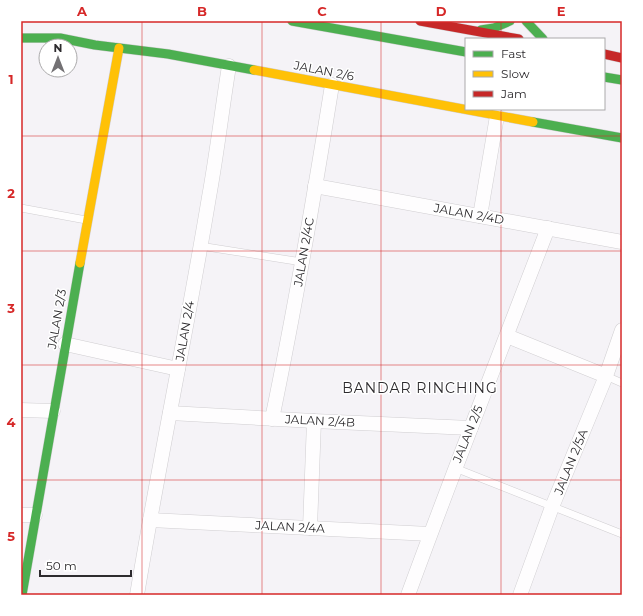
<svg xmlns="http://www.w3.org/2000/svg" width="643" height="616" viewBox="0 0 643 616" font-family="Montserrat,sans-serif">
  <rect width="100%" height="100%" fill="#f5f3f7"/>
  <g fill="none" stroke-linecap="round" stroke-linejoin="round">
    <g stroke="#d0ced1" stroke-width="8">
      <g id="lane">
        <path d="M21 208 86 220"/>
        <path d="M200 246 302 262"/>
        <path d="M606 376 622 383"/>
        <path d="M455 468 622 534"/>
      </g>
    </g>
    <g stroke="#d0ced1" stroke-width="15">
      <g id="street">
        <path d="M315 186 622 242"/>
        <path d="M480 216 497 116"/>
        <path d="M507 336 606 376"/>
        <path d="M65 344 178 369"/>
        <path d="M21 410 53 411"/>
        <path d="M170 413 314 421 471 428"/>
        <path d="M272 419C295 308 314 197 332 85"/>
        <path d="M21 515H35"/>
        <path d="M150 520 430 534"/>
        <path d="M310 528 314 421"/>
        <path d="M137 595C159 462 187 330 209 197 217 153 222 109 229 66"/>
        <path d="M408 595C453 472 501 350 548 228"/>
        <path d="M520 595 552 507 606 376 622 330"/>
      </g>
    </g>
    <g stroke="#d0ced1" stroke-width="10">
      <g id="fast">
        <path d="M292 21 466 52"/>
        <path d="M526 21 543 39"/>
        <path d="M481 30 494 28 510 21"/>
        <path d="M21 38H60L95 45 168 54 254 70"/>
        <path d="M604 77 622 80"/>
        <path d="M533 122 622 138"/>
        <path d="M22 595 80 263"/>
      </g>
    </g>
    <g stroke="#d0ced1" stroke-width="10">
      <g id="slow">
        <path d="M254 70 533 122"/>
        <path d="M80 263 119 48"/>
      </g>
    </g>
    <g stroke="#d0ced1" stroke-width="10">
      <g id="jam">
        <path d="M420 21 519 39"/>
        <path d="M604 54 622 58"/>
      </g>
    </g>
    <use href="#lane" stroke="#fefdfe" stroke-width="7"/>
    <use href="#street" stroke="#fefdfe" stroke-width="14"/>
    <use href="#fast" stroke="#4caf50" stroke-width="9"/>
    <use href="#slow" stroke="#ffc107" stroke-width="9"/>
    <use href="#jam" stroke="#c62828" stroke-width="9"/>
  </g>
  <path fill="none" stroke="#d62828" stroke-width="1" stroke-opacity="0.55" d="M142 21V595M262 21V595M381 21V595M501 21V39M501 109V595M21 136H622M21 251H622M21 365H622M21 480H622"/>
  <g text-anchor="middle" stroke-width="3" stroke-linejoin="round" paint-order="stroke">
    <g font-size="12" fill="#2d2b2e" stroke="#fff">
      <text transform="translate(324 71) rotate(11)" y="4">JALAN 2/6</text>
      <text transform="translate(469 214) rotate(10)" y="4">JALAN 2/4D</text>
      <text transform="translate(304 252) rotate(-80)" y="4">JALAN 2/4C</text>
      <text transform="translate(57 319) rotate(-80)" y="4">JALAN 2/3</text>
      <text transform="translate(185 331) rotate(-80)" y="4">JALAN 2/4</text>
      <text transform="translate(320 421) rotate(3)" y="4">JALAN 2/4B</text>
      <text transform="translate(468 434) rotate(-68)" y="4">JALAN 2/5</text>
      <text transform="translate(571 462) rotate(-68)" y="4">JALAN 2/5A</text>
      <text transform="translate(290 527) rotate(3)" y="4">JALAN 2/4A</text>
    </g>
    <g font-size="14" letter-spacing="1" fill="#2d2b2e" stroke="#fff">
      <text x="420" y="393">BANDAR RINCHING</text>
    </g>
  </g>
  <rect width="643" height="616" fill="none" stroke="#ffffff" stroke-width="44"/>
  <rect x="465" y="38" width="140" height="72" fill="#ffffff" stroke="#abaaab"/>
  <rect x="473" y="51" width="20" height="6" fill="#4caf50" stroke="#abaaab"/>
  <text x="501" y="58" font-size="12" fill="#2d2b2e">Fast</text>
  <rect x="473" y="71" width="20" height="6" fill="#ffc107" stroke="#abaaab"/>
  <text x="501" y="78" font-size="12" fill="#2d2b2e">Slow</text>
  <rect x="473" y="91" width="20" height="6" fill="#c62828" stroke="#abaaab"/>
  <text x="501" y="98" font-size="12" fill="#2d2b2e">Jam</text>
  <g transform="translate(58 58)"><circle r="19" fill="#ffffff" stroke="#abaaab"/>
  <path d="M0-3L7 15L0 10L-7 15Z" fill="#737174"/>
  <text y="-6" font-size="11" font-weight="bold" text-anchor="middle" fill="#2d2b2e">N</text>
  </g>
  <path d="M40 570v6h91v-6" fill="none" stroke="#2d2b2e" stroke-width="2"/>
  <text x="46" y="570" font-size="12" fill="#2d2b2e" stroke="#ffffff" stroke-width="3" paint-order="stroke">50 m</text>
  <rect x="22" y="22" width="599" height="572" fill="none" stroke="#d62828" stroke-width="1.5"/>
  <g font-size="13" text-anchor="middle" font-weight="bold" fill="#d62828">
    <text x="82" y="16">A</text>
    <text x="202" y="16">B</text>
    <text x="322" y="16">C</text>
    <text x="441" y="16">D</text>
    <text x="561" y="16">E</text>
    <text x="11" y="84">1</text>
    <text x="11" y="198">2</text>
    <text x="11" y="313">3</text>
    <text x="11" y="427">4</text>
    <text x="11" y="541">5</text>
  </g>
</svg>
